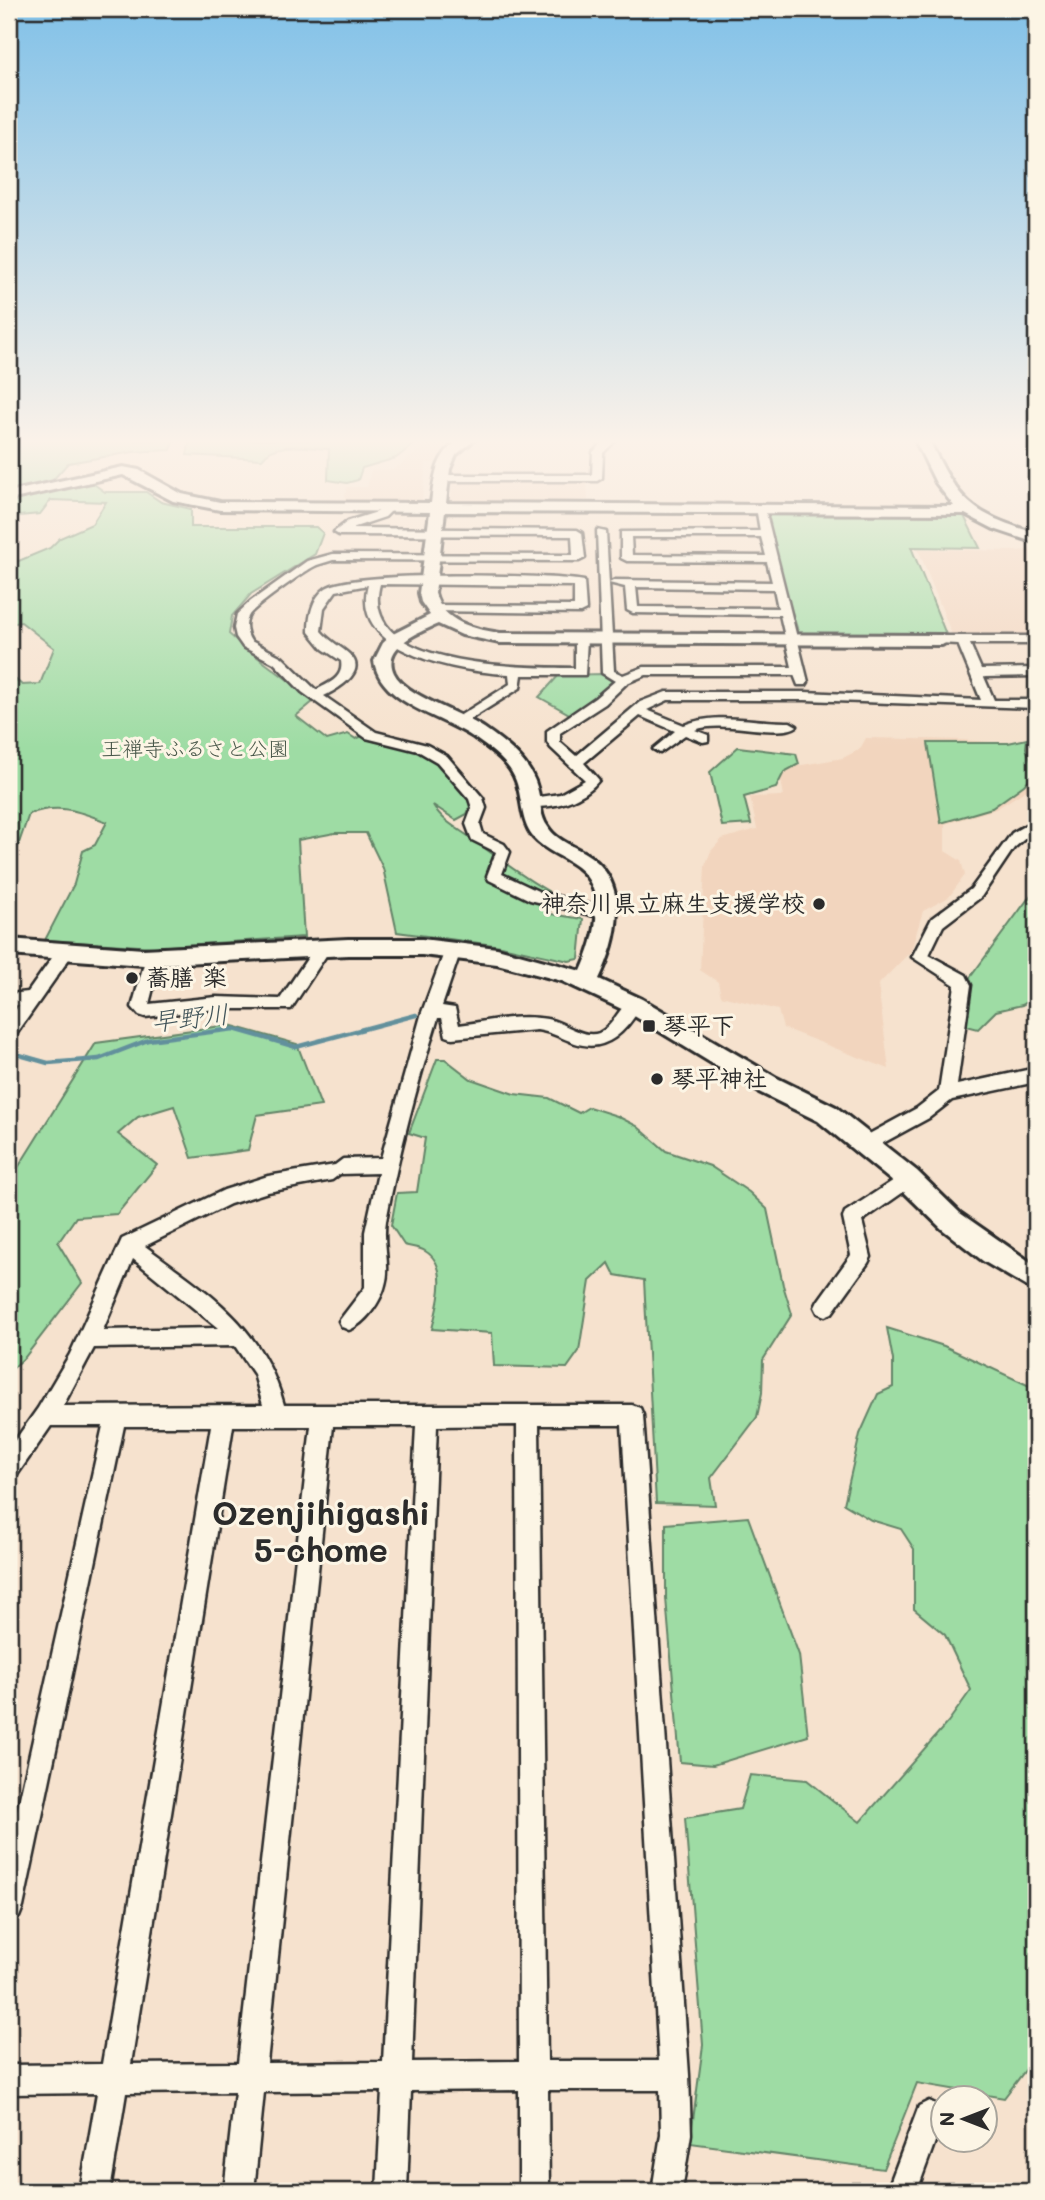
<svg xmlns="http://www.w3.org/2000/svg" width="1045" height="2200" viewBox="0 0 1045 2200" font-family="Mali,'Klee One',sans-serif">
  <rect width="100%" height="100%" fill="#f6e2ce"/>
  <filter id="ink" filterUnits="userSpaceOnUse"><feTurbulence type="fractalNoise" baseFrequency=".0143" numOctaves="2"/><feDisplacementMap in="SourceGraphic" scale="14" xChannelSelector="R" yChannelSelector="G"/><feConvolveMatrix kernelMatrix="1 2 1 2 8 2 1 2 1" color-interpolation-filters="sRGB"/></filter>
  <g filter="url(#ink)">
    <g fill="#f2d5be">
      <path d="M420 440H461L447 448 435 463H426L422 500 385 503V500H344L347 487H367L371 470 395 469 429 443Z"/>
      <path d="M452 483H587L588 500 539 503 454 501 451 499Z"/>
      <path d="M918 549 1016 551 1036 549V638L953 637Z"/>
      <path d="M866 738 961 740 1033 745 1036 764V784L996 809 945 824V851L961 861 965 875 949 897 923 911 911 951 878 985 889 1069 783 1028 778 1010 721 996 718 982 700 970 705 866 711 851 722 839 757 829 750 797 784 796 779 769 843 758 860 749Z"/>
    </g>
    <g fill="#9edca4" stroke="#648468" stroke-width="2">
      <path d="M9 440H174L171 450 133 452 68 463 52 481 9 493Z"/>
      <path d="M190 440H402L413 445 396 458 362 468 358 480 347 483 328 480 329 449C308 448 275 440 262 459L187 455Z"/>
      <path d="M91 482 105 492H146L161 502 191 509V527H316L323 533 315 554 251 594 232 616 229 634C256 658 286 677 314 701L296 716 327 740 348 734 356 739 362 736 366 739 428 754 467 797 470 806 467 814 456 820 433 805C444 824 462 830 479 844 502 861 523 877 548 891L550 914 583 919 579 959 569 961 501 946 397 932 383 868 366 833H335L298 840 304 937 154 947 45 940 74 884 83 851 95 845 107 822C79 811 59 803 29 814L9 872V674L22 685 40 684 54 648 21 622 9 624V565L50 548 60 538 92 524 106 502 51 500 40 514 9 517V500L61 485Z"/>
      <path d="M760 512 964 516 980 548 911 547 947 637H800Z"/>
      <path d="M603 674 619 680 573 716 539 697 559 675Z"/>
      <path d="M1027 739 1026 748 1036 772 1024 785 992 808 941 823 928 743H1008Z"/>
      <path d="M738 747 796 754 799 764 784 772 776 788 744 797 751 824 722 826 710 772Z"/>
      <path d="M1036 888V997L1022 1005 996 1011 978 1029 963 1025 966 983Z"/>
      <path d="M229 1025 297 1044 321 1106 257 1115 248 1150 192 1158 174 1106 138 1117 118 1134 157 1165 117 1214 76 1217 58 1243 82 1283 25 1357 9 1372V1182L96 1043Z"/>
      <path d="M437 1059H445L471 1079 514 1094 549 1098 579 1113 589 1107 617 1116 637 1126 666 1151 710 1166 749 1192 767 1209 783 1285 792 1314 763 1360 762 1393 757 1417 711 1478 715 1505 656 1503 644 1280 615 1275 609 1263 590 1281 579 1351 567 1368 494 1366 492 1333 432 1329C437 1307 451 1266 425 1251 420 1247 410 1247 404 1245L391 1225 397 1193 417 1192 425 1138 409 1133Z"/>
      <path d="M887 1328 944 1346 1036 1389V2056L1004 2098 917 2083 883 2169 690 2143 703 2045 685 1818 740 1809 750 1775 807 1780 860 1822 948 1722 971 1690 945 1635 914 1609V1549L901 1529 871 1520 844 1504 860 1434 878 1394 893 1387V1360Z"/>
      <path d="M748 1517 799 1655 808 1736 713 1765 680 1762 666 1598V1524Z"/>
    </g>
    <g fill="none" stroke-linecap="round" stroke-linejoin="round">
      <path stroke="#62909c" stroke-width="4.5" d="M9 1052 48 1063 99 1059 148 1040 234 1029 296 1047 416 1015"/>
      <g stroke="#2b2b2b" stroke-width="5">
        <g id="street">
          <path d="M605 440H616L603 453 602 478 597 481H441L436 478 441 475H592L593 452Z"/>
          <path d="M389 505 394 508 385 517 352 528 577 530 582 533 585 558 579 561 333 560C328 562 322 563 317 565 307 569 254 607 249 615 244 623 246 634 251 641L282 657 316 690C329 683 344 678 341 661L323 649 309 632C309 616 312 598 326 588 351 571 548 574 584 581L586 610 580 613 432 611 426 608 432 605 574 606V586L380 584C357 670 525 667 575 668V639L581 635 587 639 585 675H522L520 688 461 725 456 724V718L510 684 509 674C462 672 349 654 368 585L336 591 324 608 321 631C330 642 342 647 351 656 367 673 336 690 324 696L376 732 427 745 447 756 483 798 486 808 480 824 483 834 504 844 510 852 502 874 540 892 612 910 615 914 612 918 607 919 530 900 489 880 487 876 496 852 472 840 466 824 472 808 469 799 437 762 418 751 366 738 302 692 274 663 243 647 236 637 234 628 237 614 251 601 307 561 333 554 573 555 572 536 339 535 334 532 348 521 377 512Z"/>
          <path d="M756 507 765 509 808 682 806 685H798L794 675H646L627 683 605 704 560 733V742L576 756 640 702 666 692H805L981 700 958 644 938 643 936 640 942 636H1036V644H970L981 669 1036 668V676L984 677 994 700H1036V708L805 700H668L647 710 684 725C719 711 754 723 790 722L797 726C780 739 723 719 695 730L708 735V741L703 742 685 735 660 753 653 749 675 731 640 716 584 763 599 780C584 800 551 811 526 805V799L560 794 585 780 551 748 547 742V731L595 698 615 681 602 673 597 530 606 532 614 671 623 675 644 667H792L780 615 633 613 627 610 625 587 609 583 615 580 772 582 767 562 627 561 621 558V532L760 531ZM631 537H761L766 556 632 555ZM636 587 774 589 778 608 638 607Z"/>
          <path d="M1036 819V829L1014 848 981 897 943 926 929 955 966 975 971 985 957 1085 1036 1068V1082L952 1100 929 1118 872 1149 866 1151 860 1149 857 1144 860 1139 917 1108 939 1091 955 985 912 957 932 918 971 889 1012 833Z"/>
          <path d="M323 942 331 948 291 1009H216L145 1017 139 1015 132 1007 147 953 153 951 161 957 149 1004 216 997 280 999 317 944Z"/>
          <path d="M453 944 461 950 442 1006 455 1008 459 1025C488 1021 518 1014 547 1019 563 1021 582 1039 599 1033 615 1026 619 1004 634 999L642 1005C627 1030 607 1054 575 1043 561 1038 552 1032 537 1030L452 1038 446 1036 442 1018H438C417 1085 399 1152 386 1221 382 1243 391 1265 385 1285 381 1302 365 1324 349 1330L342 1327 339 1321 365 1287V1232L378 1173 340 1174 332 1180 268 1192 230 1204 145 1246C208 1293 262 1325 284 1405H632L640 1408 643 1415 689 2075 691 2134 682 2191H652L661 2134 660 2090H548L549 2191H519V2090L411 2091 407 2191H377L382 2091 264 2092 254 2191H224L235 2092 126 2093 110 2191H80L97 2093 9 2094V2065L102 2064 211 1426H124L23 1907 19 1917 9 1921V1847L103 1426H51L17 1475 9 1478V1449L38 1408 70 1354 122 1239 224 1190 268 1176 335 1165 343 1159 381 1158 422 1012 445 950ZM133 1259 218 1328 103 1330ZM235 1346 254 1374 263 1405 63 1406 94 1348ZM517 1425 519 2061 412 2062 437 1426ZM539 1425H622L659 2061H547ZM233 1426H311L238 2063 131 2064ZM333 1426H416L383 2062 267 2063Z"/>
          <path d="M65 946 73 952 71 956 15 1036 9 1038V1020L19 1005 9 1006V994L28 992 59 948Z"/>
          <path d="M908 1171 915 1174 917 1179 915 1184 862 1221 871 1257 868 1263 832 1313 825 1316 818 1313 815 1307 818 1301 851 1255 843 1218 845 1212Z"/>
          <path d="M929 2101 939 2106 944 2117 917 2191H887L919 2106Z"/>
        </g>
      </g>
      <g stroke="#2b2b2b" stroke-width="6">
        <path id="secondary" d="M458 440H474L456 455 450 469 446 503 954 506 936 483 915 440H929C958 500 970 514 1036 533V543L994 529 965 514 445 512 435 593C442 622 474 629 500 633L942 635 950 640 942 645 500 643 462 635 438 624C420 632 381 646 394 673 405 696 462 713 484 728 507 744 532 763 538 791 541 803 540 817 548 827 557 842 578 847 591 857 631 887 617 942 599 979L642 999 777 1078 836 1107 917 1171 960 1213 1036 1266V1292L983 1261 942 1229 899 1187 818 1121 759 1092 626 1011 562 981 497 964 422 955H348L143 965 9 955V939L143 949 348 939H422L497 948 581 971C595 941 609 891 577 867 563 856 545 851 533 837 520 820 523 800 516 781 510 763 491 750 476 739 444 716 381 705 374 661L383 643 393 634 430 615 421 602 419 593 430 512 220 510 173 501 123 475 9 500V492L123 467 139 470 182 494 220 502 431 503C435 475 435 458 458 440Z"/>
      </g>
      <use href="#street" fill="#fcf5e5" fill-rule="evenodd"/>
      <use href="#secondary" fill="#fcf5e5" fill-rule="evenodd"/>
    </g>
  </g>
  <linearGradient id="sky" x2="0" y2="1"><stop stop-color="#81c1e8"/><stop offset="0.59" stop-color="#fbf2e9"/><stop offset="1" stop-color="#fbf2e9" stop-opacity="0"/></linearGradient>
  <rect width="1045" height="748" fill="url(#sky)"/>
  <g fill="#2b2b2b" stroke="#fcf5e5" stroke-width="2.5">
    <circle cx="819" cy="904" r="7"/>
    <circle cx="132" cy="978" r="7"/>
    <rect x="642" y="1019" width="14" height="14" rx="3.5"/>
    <circle cx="657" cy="1079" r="7"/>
  </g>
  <g text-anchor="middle" stroke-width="6" stroke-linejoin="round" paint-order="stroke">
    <g font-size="21" fill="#485749" stroke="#fcf5e5">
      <text x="195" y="756">王禅寺ふるさと公園</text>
    </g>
    <g font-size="24" font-weight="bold" fill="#2b2b2b" stroke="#fcf5e5" text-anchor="start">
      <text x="805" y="912" text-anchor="end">神奈川県立麻生支援学校</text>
      <text x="146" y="986">蕎膳 楽</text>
      <text x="663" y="1034">琴平下</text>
      <text x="671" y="1087">琴平神社</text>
    </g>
    <g font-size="26" font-style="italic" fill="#42555a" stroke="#fcf5e5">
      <text transform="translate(190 1018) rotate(-6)" y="9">早野川</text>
    </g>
    <g font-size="32" font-weight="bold" fill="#2b2b2b" stroke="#fcf5e5">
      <text x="321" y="1525">Ozenjihigashi<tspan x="321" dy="37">5-chome</tspan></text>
    </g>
  </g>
  <rect width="1045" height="2200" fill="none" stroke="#fcf5e5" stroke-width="35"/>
  <rect x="18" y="18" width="1010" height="2165" fill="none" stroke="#2b2b2b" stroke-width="2.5" filter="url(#ink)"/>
  <g transform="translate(964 2119) rotate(270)"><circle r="33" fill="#fcf5e5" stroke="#a8a49b" stroke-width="2"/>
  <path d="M0-5L12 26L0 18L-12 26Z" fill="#2b2b2b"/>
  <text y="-10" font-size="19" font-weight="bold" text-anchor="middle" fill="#2b2b2b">N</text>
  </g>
</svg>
